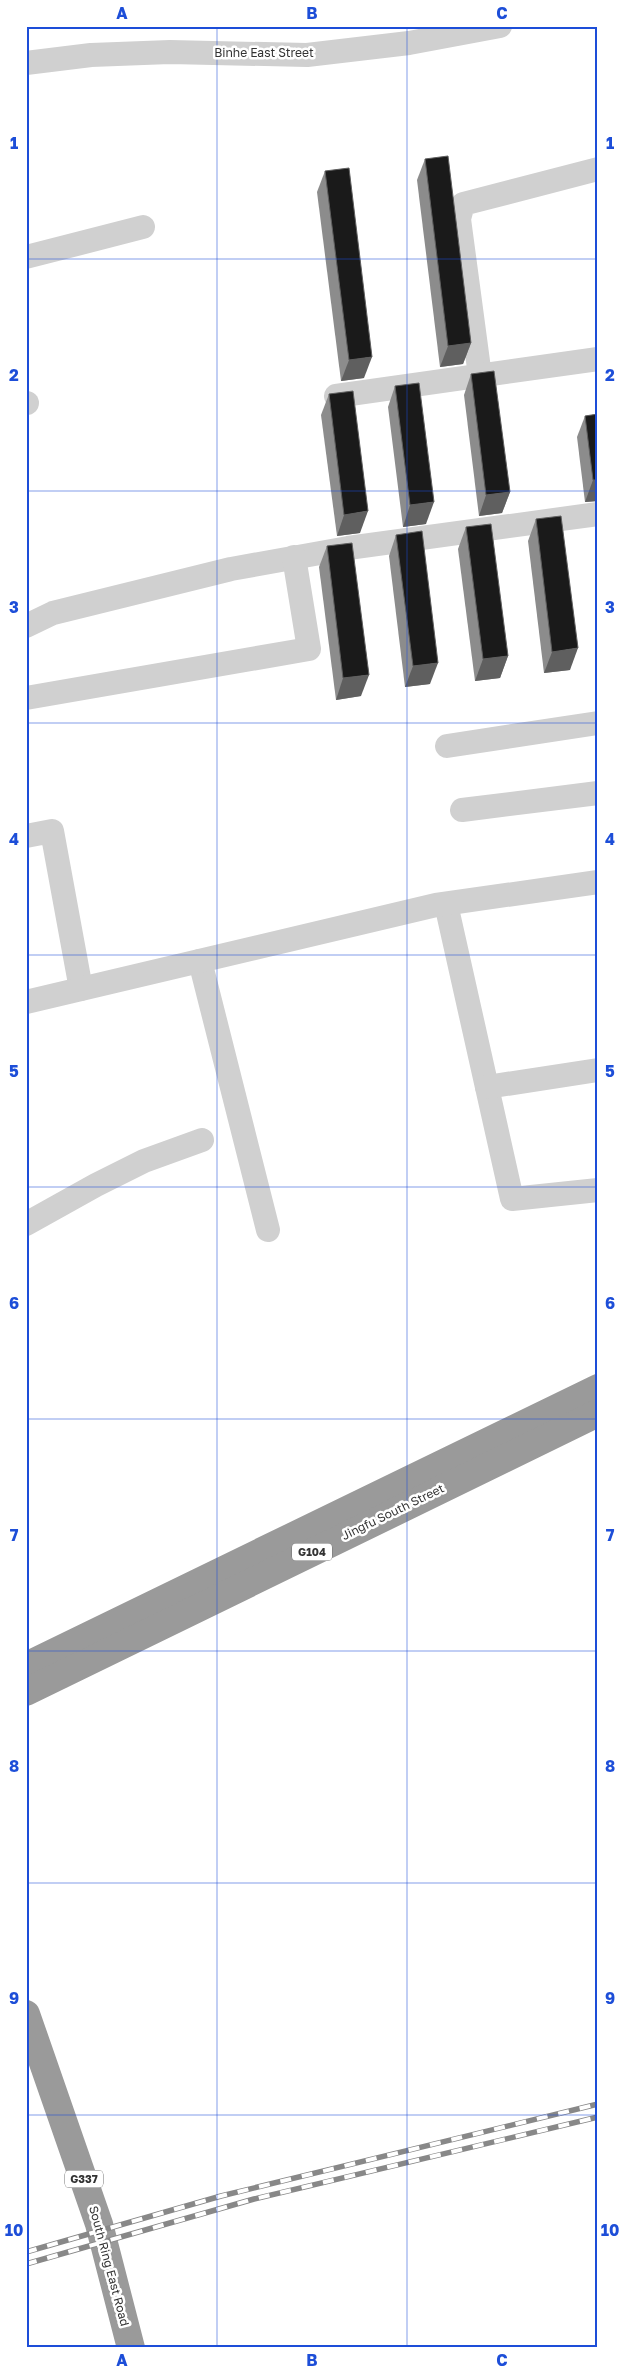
<svg xmlns="http://www.w3.org/2000/svg" width="624" height="2374" viewBox="0 0 624 2374" font-family="'Golos Text',sans-serif">
  <rect width="100%" height="100%" fill="#fff"/>
  <g fill="none" stroke-linecap="round" stroke-linejoin="round">
    <g stroke="#d0d0d0" stroke-width="24">
      <path d="M26 63 91 55 170 52 307 55 409 43 500 26"/>
      <path d="M26 257 143 227"/>
      <path d="M480 376 459 219 463 204 598 169"/>
      <path d="M336 396 598 359"/>
      <path d="M26 403H27"/>
      <path d="M26 626 53 613 231 569 348 548 598 514"/>
      <path d="M26 698 309 649 294 557"/>
      <path d="M447 746 598 723"/>
      <path d="M462 810 598 793"/>
      <path d="M26 836 52 831 81 989"/>
      <path d="M446 904 512 1199 598 1190"/>
      <path d="M200 961 268 1230"/>
      <path d="M26 1002 436 905 598 882"/>
      <path d="M487 1087 598 1070"/>
      <path d="M26 1224 96 1185 144 1161 202 1140"/>
    </g>
    <g stroke="#9a9a9a" stroke-width="28">
      <path d="M26 1666 598 1388"/>
      <path d="M26 1692 598 1413"/>
      <path d="M26 2014 99 2224 131 2348"/>
    </g>
    <g stroke="#888" stroke-width="5.5">
      <g id="rail">
        <path d="M26 2252 221 2196 598 2104"/>
        <path d="M26 2264 254 2199 598 2117"/>
      </g>
    </g>
    <use href="#rail" stroke="#fff" stroke-width="4" stroke-dasharray="11" stroke-linecap="butt"/>
  </g>
  <g fill="#8c8c8c">
    <path d="M425 159 471 343 463 364 440 367 417 180Z"/>
    <path d="M325 171 364 378 341 381 317 192Z"/>
    <path d="M471 374 510 492 502 513 479 516 464 395Z"/>
    <path d="M395 386 426 524 403 527 388 407Z"/>
    <path d="M329 394 360 533 337 536 321 415Z"/>
    <path d="M598 414V501L585 502 577 437 585 416Z"/>
    <path d="M536 519 570 670 544 673 528 541Z"/>
    <path d="M598 525V540L596 529Z"/>
    <path d="M466 527 508 656 500 678 475 681 458 549Z"/>
    <path d="M396 535 430 684 405 687 389 556Z"/>
    <path d="M327 546 361 696 336 700 319 567Z"/>
  </g>
  <g fill="#5f5f5f">
    <path d="M471 343 463 364 440 367 448 346Z"/>
    <path d="M372 357 364 378 341 381 349 360Z"/>
    <path d="M593 480H598V501L585 502Z"/>
    <path d="M510 492 502 513 479 516 486 495Z"/>
    <path d="M434 502 426 524 403 527 410 505Z"/>
    <path d="M368 511 360 533 337 536 344 515Z"/>
    <path d="M578 648 570 670 544 673 552 652Z"/>
    <path d="M508 656 500 678 475 681 483 659Z"/>
    <path d="M438 663 430 684 405 687 413 666Z"/>
    <path d="M369 675 361 696 336 700 343 678Z"/>
  </g>
  <g fill="#1a1a1a" stroke="#5f5f5f">
    <path d="M448 156 471 343 448 346 425 159Z"/>
    <path d="M349 168 372 357 349 360 325 171Z"/>
    <path d="M494 371 510 492 486 495 471 374Z"/>
    <path d="M419 383 434 502 410 505 395 386Z"/>
    <path d="M353 391 368 511 344 515 329 394Z"/>
    <path d="M598 414V480H593L585 416Z"/>
    <path d="M561 516 578 648 552 652 536 519Z"/>
    <path d="M491 524 508 656 483 659 466 527Z"/>
    <path d="M422 531 438 663 413 666 396 535Z"/>
    <path d="M352 543 369 675 343 678 327 546Z"/>
  </g>
  <path fill="none" stroke="#1d4ed8" stroke-width="1" stroke-opacity="0.55" d="M217 26V2348M407 26V2348M26 259H598M26 491H598M26 723H598M26 955H598M26 1187H598M26 1419H598M26 1651H598M26 1883H598M26 2115H598"/>
  <g text-anchor="middle" stroke-width="5" stroke-linejoin="round" paint-order="stroke">
    <g fill="#fff" stroke="#707070" stroke-width="1">
      <rect x="292" y="1543.5" width="40" height="17" rx="4"/>
      <rect x="65" y="2170.5" width="38" height="17" rx="4"/>
    </g>
    <g font-size="11" font-weight="bold" fill="#333">
      <text x="312" y="1556">G104</text>
      <text x="84" y="2183">G337</text>
    </g>
    <g font-size="12" fill="#333" stroke="#fff">
      <text x="264" y="57">Binhe East Street</text>
      <text transform="translate(393 1512) rotate(-26)" y="4">Jingfu South Street</text>
      <text transform="translate(109 2266) rotate(75)" y="4">South Ring East Road</text>
    </g>
  </g>
  <rect width="624" height="2374" fill="none" stroke="#ffffff" stroke-width="55"/>
  <rect x="28" y="28" width="568" height="2318" fill="none" stroke="#1d4ed8" stroke-width="2"/>
  <g font-size="16" text-anchor="middle" font-weight="bold" fill="#1d4ed8">
    <text x="122" y="19">A</text>
    <text x="312" y="19">B</text>
    <text x="502" y="19">C</text>
    <text x="14" y="149">1</text>
    <text x="610" y="149">1</text>
    <text x="14" y="381">2</text>
    <text x="610" y="381">2</text>
    <text x="14" y="613">3</text>
    <text x="610" y="613">3</text>
    <text x="14" y="845">4</text>
    <text x="610" y="845">4</text>
    <text x="14" y="1077">5</text>
    <text x="610" y="1077">5</text>
    <text x="14" y="1309">6</text>
    <text x="610" y="1309">6</text>
    <text x="14" y="1541">7</text>
    <text x="610" y="1541">7</text>
    <text x="14" y="1772">8</text>
    <text x="610" y="1772">8</text>
    <text x="14" y="2004">9</text>
    <text x="610" y="2004">9</text>
    <text x="14" y="2236">10</text>
    <text x="610" y="2236">10</text>
    <text x="122" y="2366">A</text>
    <text x="312" y="2366">B</text>
    <text x="502" y="2366">C</text>
  </g>
</svg>
